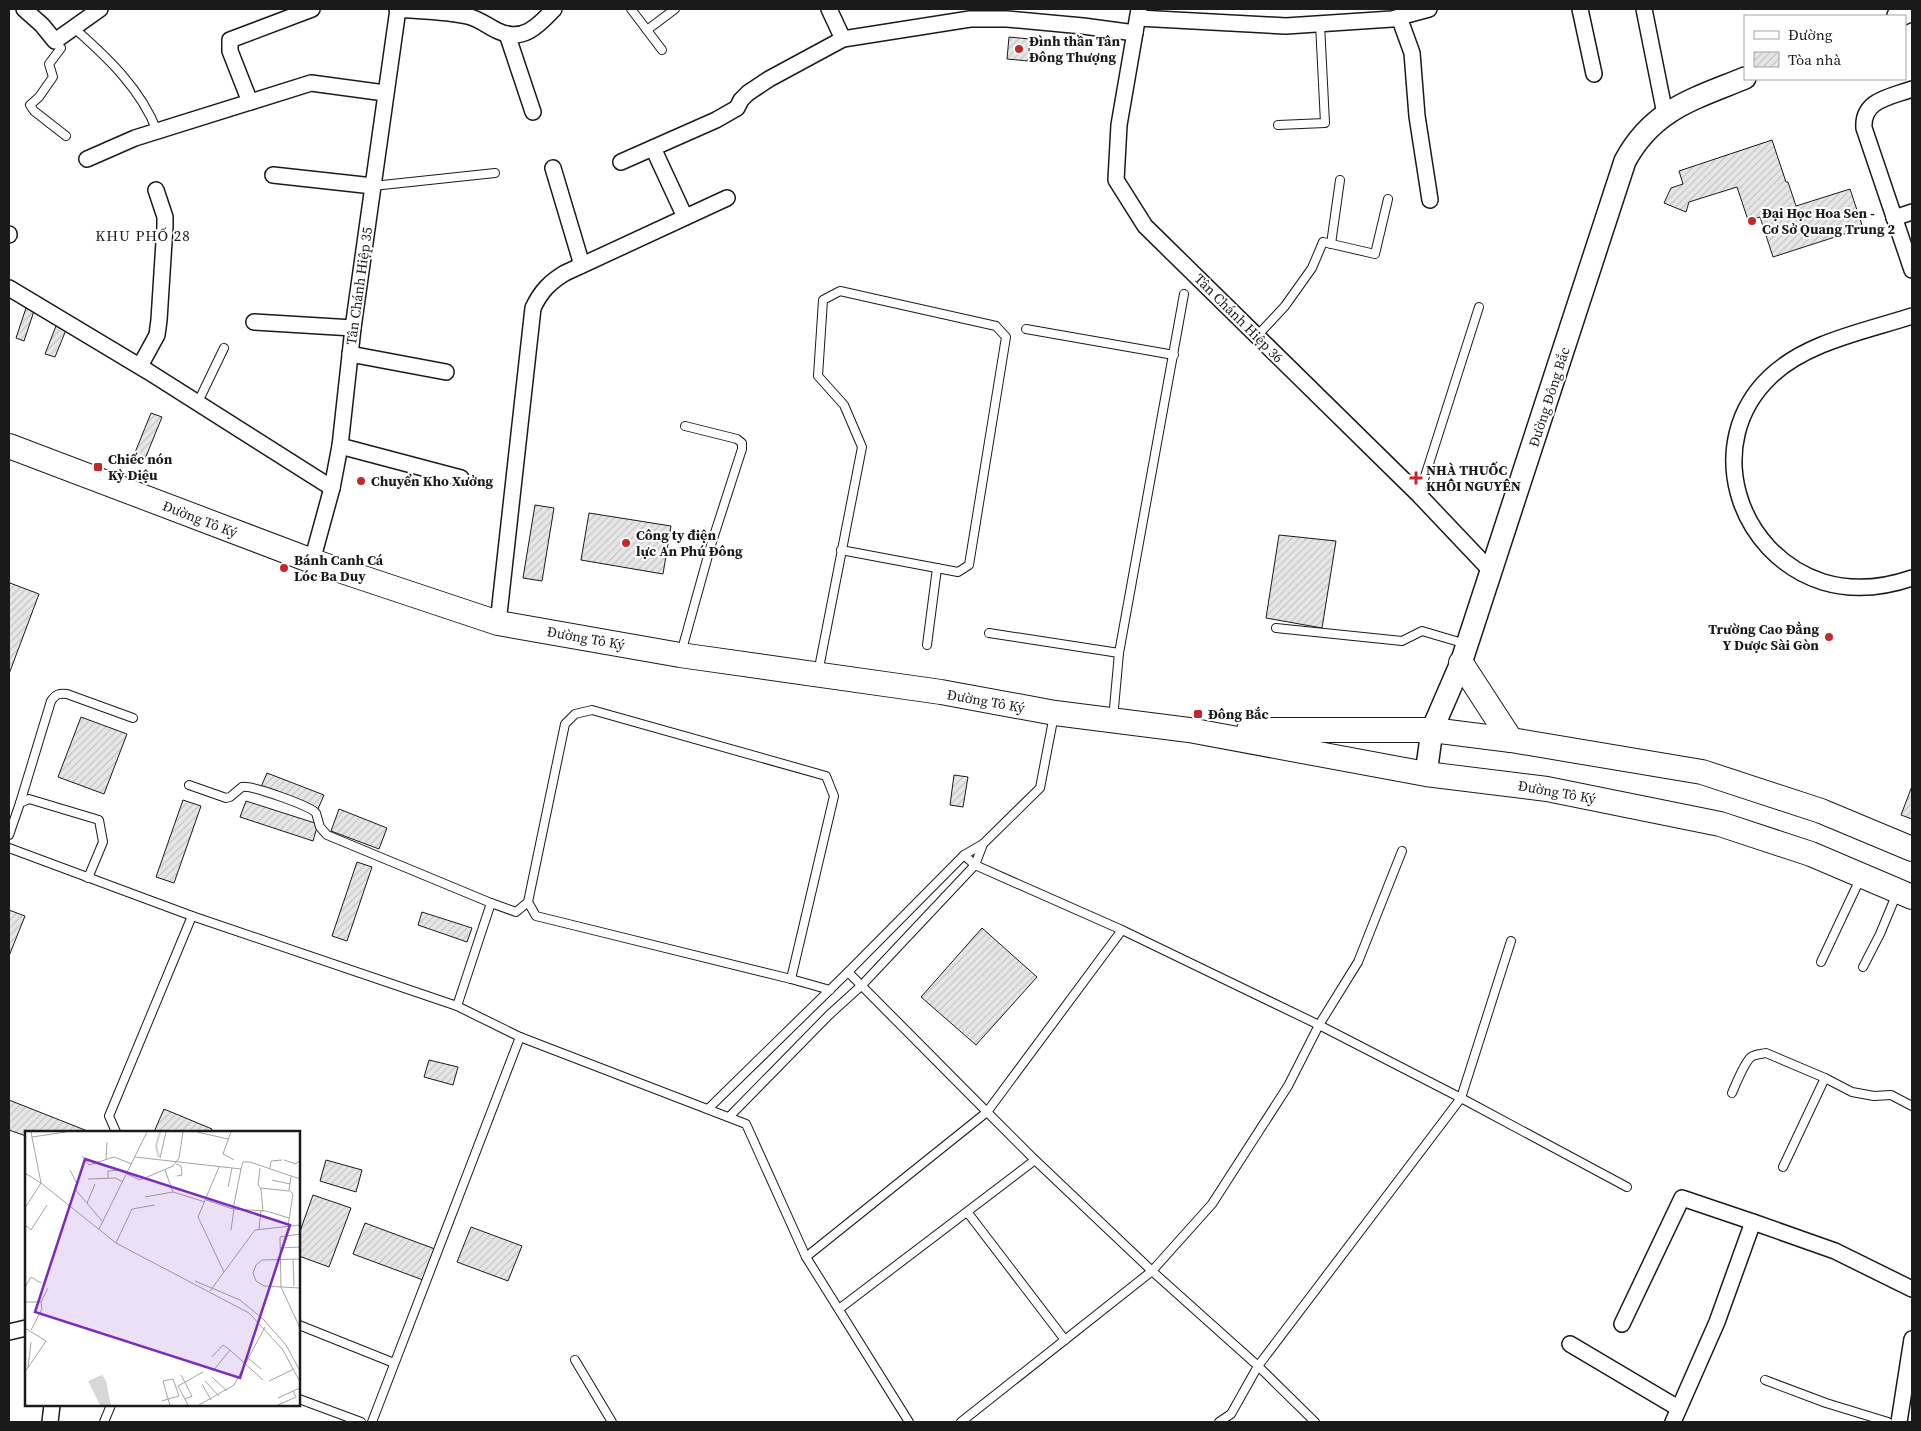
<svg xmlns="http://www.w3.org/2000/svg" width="1921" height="1431" viewBox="0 0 1921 1431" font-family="'Source Serif 4',serif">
  <defs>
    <pattern id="building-hatch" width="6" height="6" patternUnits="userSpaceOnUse" patternTransform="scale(1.25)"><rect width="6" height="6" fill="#e6e6e6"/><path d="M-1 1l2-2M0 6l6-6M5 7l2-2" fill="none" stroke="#c5c5c5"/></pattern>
  </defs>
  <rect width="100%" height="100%" fill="#fff"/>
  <g fill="url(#building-hatch)" stroke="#1a1a1a">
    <path d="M1009 37 1030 39 1028 61 1007 59Z"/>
    <path d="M1772 140 1786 182H1788L1796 206 1850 189 1863 228 1773 257 1760 217 1748 220 1737 187 1689 202 1686 212 1664 203 1671 188 1683 184 1679 171Z"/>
    <path d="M26 308 34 311 24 341 16 338Z"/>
    <path d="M56 326 66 330 55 357 45 354Z"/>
    <path d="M151 413 162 417 143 464 132 460Z"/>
    <path d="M535 505 554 508 542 581 523 578Z"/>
    <path d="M589 513 671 526 663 574 581 560Z"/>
    <path d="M1279 535 1336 541 1322 628 1266 618Z"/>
    <path d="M10 583 39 594 9 674V586Z"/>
    <path d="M81 717 127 734 104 794 58 777Z"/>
    <path d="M267 773 324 795 318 809 261 787Z"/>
    <path d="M954 775 968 777 963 807 950 805Z"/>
    <path d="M1912 786V819L1901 815Z"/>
    <path d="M183 800 201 806 174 883 156 877Z"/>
    <path d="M246 801 318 824 313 841 240 817Z"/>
    <path d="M339 809 387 828 379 849 331 831Z"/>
    <path d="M357 862 372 867 347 941 332 936Z"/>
    <path d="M9 910 25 916 9 956Z"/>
    <path d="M422 912 472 928 467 942 418 925Z"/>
    <path d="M982 928 1037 977 976 1045 921 997Z"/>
    <path d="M429 1060 458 1067 453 1085 424 1077Z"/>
    <path d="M9 1100 90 1132H26V1136L9 1130Z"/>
    <path d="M164 1109 212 1129 211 1132H154Z"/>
    <path d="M326 1160 362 1170 356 1192 320 1181Z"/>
    <path d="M313 1195 351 1208 329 1267 299 1256V1234Z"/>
    <path d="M365 1223 435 1249 423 1280 353 1254Z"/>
    <path d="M471 1227 522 1246 508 1281 457 1262Z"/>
  </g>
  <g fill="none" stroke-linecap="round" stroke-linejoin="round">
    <g stroke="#1a1a1a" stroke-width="10">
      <g id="lane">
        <path d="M631 9 662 50"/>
        <path d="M74 28C107 57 141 89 157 131"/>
        <path d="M647 30 675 9"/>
        <path d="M55 41 61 48 49 64 53 77 39 97 30 105 34 111 66 136"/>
        <path d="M1278 125 1325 123 1320 24"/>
        <path d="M373 186 495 173"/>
        <path d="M1331 244 1340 180"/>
        <path d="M1026 329 1174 355"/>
        <path d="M1257 336 1285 306 1312 268 1323 242 1375 254 1388 199"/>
        <path d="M198 402 224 348"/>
        <path d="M1419 495 1479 307"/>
        <path d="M1276 628 1402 641 1422 631 1466 644"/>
        <path d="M989 633 1119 653 1113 719"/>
        <path d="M927 645 937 568"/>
        <path d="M681 653 711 545 742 449V443L737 439 685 426"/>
        <path d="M1119 653 1184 294"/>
        <path d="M818 673 862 447 844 405 818 376 823 300 840 291 996 326 1006 337 969 565 958 572 841 550"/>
        <path d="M189 785 226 798 230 797 242 787C252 785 310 806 316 813L320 827 327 835 491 903"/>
        <path d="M20 803 51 701C56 694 59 693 67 694L133 718"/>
        <path d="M9 835 20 803 29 799 99 820 103 842 88 878"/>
        <path d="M9 848 192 916 457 1006 520 1037 746 1124 806 1257 909 1422"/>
        <path d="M964 855 975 865 1122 930"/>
        <path d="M528 902 536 916 791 979"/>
        <path d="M1511 941 1461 1098 1627 1187"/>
        <path d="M1821 962 1861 877"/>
        <path d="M1863 967 1880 934 1897 893"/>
        <path d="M848 972 987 1112 1122 930 1319 1025 1461 1098 1258 1366 1315 1422"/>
        <path d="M457 1006 491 903 516 912 528 902 565 724 575 714 592 710 826 776 834 796 791 979 830 990"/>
        <path d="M1825 1078 1852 1092 1874 1096 1891 1095 1912 1106"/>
        <path d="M1732 1093C1736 1084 1744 1063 1751 1057 1755 1054 1762 1054 1766 1053L1825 1078 1783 1167"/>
        <path d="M708 1109 848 972 964 855 983 844 1040 788 1054 715"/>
        <path d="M729 1117 829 1015 862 985 975 865 983 844"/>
        <path d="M116 1132 109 1116 192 916"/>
        <path d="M968 1213 1065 1340"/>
        <path d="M806 1257 987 1112 1035 1160"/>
        <path d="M839 1309 1035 1160 1152 1271 1258 1366 1231 1414 1219 1422"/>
        <path d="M299 1325 394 1363"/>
        <path d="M575 1360 612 1422"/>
        <path d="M1765 1380 1826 1403 1888 1422"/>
        <path d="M299 1399 361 1422"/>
        <path d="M104 1422 111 1405"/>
        <path d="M372 1422 520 1037"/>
        <path d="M961 1422 1152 1271 1212 1204 1288 1086 1319 1025 1358 962 1402 851"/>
      </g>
    </g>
    <g stroke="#1a1a1a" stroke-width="18">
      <g id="street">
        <path d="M24 9 42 25 55 41 100 9"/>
        <path d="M397 9C420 11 445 11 467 16 480 19 487 26 498 31 523 43 539 25 554 9"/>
        <path d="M829 9 843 39"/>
        <path d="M1139 9 1119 125 1116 180 1145 226 1419 495 1492 572"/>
        <path d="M1580 9 1594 74"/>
        <path d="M1644 9 1665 114"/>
        <path d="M1399 17 1412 53 1417 116 1430 200"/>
        <path d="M1138 18 1286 26 1392 19 1429 9"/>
        <path d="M507 34 533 112"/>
        <path d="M1912 89C1890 97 1862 100 1864 128L1912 270"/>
        <path d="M250 102 230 51V40L312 9"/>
        <path d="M653 148 685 217"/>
        <path d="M87 159 135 138 311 83 385 93"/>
        <path d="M621 162 716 120 737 108 741 100 748 93 769 79 843 39 970 19H1007L1083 26 1135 33"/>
        <path d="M553 168 582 265"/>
        <path d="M273 175 373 186"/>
        <path d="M1894 218 1912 212"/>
        <path d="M9 234V235"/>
        <path d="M9 288 149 372 332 488"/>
        <path d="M1912 316C1866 331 1806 342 1770 377 1702 442 1736 554 1823 582 1853 591 1883 588 1912 578"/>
        <path d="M254 322 353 328"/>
        <path d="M350 354 446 372"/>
        <path d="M140 366 157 335 159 320 165 226V217L156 190"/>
        <path d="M340 446 461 478"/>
        <path d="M312 561 332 488 340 446 353 328 398 9"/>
        <path d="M498 623 533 308C541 291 550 282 565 273L727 198"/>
        <path d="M1622 1324 1682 1198 1753 1222"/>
        <path d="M9 1332 26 1328"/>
        <path d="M1570 1344 1678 1408"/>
        <path d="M50 1422 52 1405"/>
        <path d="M1673 1422 1717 1322 1753 1222 1835 1251 1912 1289"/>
        <path d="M1899 1422 1912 1339"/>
      </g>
    </g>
    <g stroke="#1a1a1a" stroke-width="24">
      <g id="secondary">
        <path d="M1898 16 1912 10"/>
        <path d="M1426 774 1432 730 1461 663 1625 161C1653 109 1694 99 1745 78"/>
      </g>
    </g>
    <g stroke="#1a1a1a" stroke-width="26">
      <g id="primary">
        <path d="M9 446 312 561 498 623 680 655 941 692 1055 713 1189 730 1426 774 1547 789 1720 824 1811 854 1912 897"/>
        <path d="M1461 663 1511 740"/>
        <path d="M1249 730H1432L1511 740 1702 772 1821 811 1912 849"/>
      </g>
    </g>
    <use href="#lane" stroke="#fff" stroke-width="8"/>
    <use href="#street" stroke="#fff" stroke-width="15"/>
    <use href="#secondary" stroke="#fff" stroke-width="21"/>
    <use href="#primary" stroke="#fff" stroke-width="24"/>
  </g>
  <g fill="#c62828" stroke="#fff" stroke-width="2">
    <circle cx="1019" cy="49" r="5"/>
    <circle cx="1752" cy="221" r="5"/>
    <rect x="93" y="462" width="10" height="10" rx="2.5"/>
    <path d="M1413.5 470.5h5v5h5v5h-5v5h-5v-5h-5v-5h5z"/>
    <circle cx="361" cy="481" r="5"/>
    <circle cx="626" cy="543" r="5"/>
    <circle cx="284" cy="568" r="5"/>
    <circle cx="1829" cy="637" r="5"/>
    <rect x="1193" y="709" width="10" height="10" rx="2.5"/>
  </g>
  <g text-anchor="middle" stroke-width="4" stroke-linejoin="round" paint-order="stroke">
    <g font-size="14" font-weight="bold" fill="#1a1a1a" stroke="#fff" text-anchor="start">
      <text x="1029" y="46">Đình thần Tân<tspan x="1029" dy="16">Đông Thượng</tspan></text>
      <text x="1762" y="218">Đại Học Hoa Sen -<tspan x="1762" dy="16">Cơ Sở Quang Trung 2</tspan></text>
      <text x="108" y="464">Chiếc nón<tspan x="108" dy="16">Kỳ Diệu</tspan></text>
      <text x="1426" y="475">NHÀ THUỐC<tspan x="1426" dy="16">KHÔI NGUYÊN</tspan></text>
      <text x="371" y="486">Chuyển Kho Xưởng</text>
      <text x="636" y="540">Công ty điện<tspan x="636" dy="16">lực An Phú Đông</tspan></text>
      <text x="294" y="565">Bánh Canh Cá<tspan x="294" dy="16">Lóc Ba Duy</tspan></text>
      <text x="1819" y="634" text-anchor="end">Trường Cao Đẳng<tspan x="1819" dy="16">Y Dược Sài Gòn</tspan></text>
      <text x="1208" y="719">Đông Bắc</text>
    </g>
    <g font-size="14" fill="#1a1a1a" stroke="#fff">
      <text transform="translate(359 286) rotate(-82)" y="5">Tân Chánh Hiệp 35</text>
      <text transform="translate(1239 318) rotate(45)" y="5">Tân Chánh Hiệp 36</text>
      <text transform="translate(1549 397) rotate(-72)" y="5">Đường Đông Bắc</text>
      <text transform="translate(200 519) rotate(21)" y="5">Đường Tô Ký</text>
      <text transform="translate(586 638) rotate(10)" y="5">Đường Tô Ký</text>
      <text transform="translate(986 701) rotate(10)" y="5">Đường Tô Ký</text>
      <text transform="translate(1557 792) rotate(10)" y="5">Đường Tô Ký</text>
    </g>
    <g font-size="15" letter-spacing="1" fill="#1a1a1a" stroke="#fff">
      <text x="143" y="241">KHU PHỐ 28</text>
    </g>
  </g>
  <g transform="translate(25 1131)">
    <rect width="275" height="275" fill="#fff"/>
    <path d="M77 244 81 250 86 274H75L63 250Z" fill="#d7d7d7"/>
    <path fill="none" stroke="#d7d7d7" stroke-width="2.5" d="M134 26 131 15 135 1"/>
    <path fill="none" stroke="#a3a3a3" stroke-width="1" d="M6 1 16 52 91 112 224 182 258 219 275 251M172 1 203 8M206 1 198 23 209 29M7 6 41 1M57 25 64 34 89 26 107 33M110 26 216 38 218 31H225L275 48M135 27 141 1M81 28 82 11M259 29 271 33 275 29M151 33 156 35 157 44 152 45M194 36 173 86 199 141M235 37 233 54 236 58 238 80M245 37 246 30 257 29M45 39 52 53M140 39 148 61M0 42 16 52 0 77M102 43 115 49 148 35 154 27 158 1M83 47V40L94 39M63 48 90 47 98 51M247 49 265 53M203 56 207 37M49 57 78 91M236 57 264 60M120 66 148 61 180 71M181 69 208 78 241 80 264 87M62 72 70 53M208 78 216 38M0 94 6 99 22 74M263 95 268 63 264 59 266 46M74 98 122 1M234 98 236 79M206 99 209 78M275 103 255 106 256 156 275 197M91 112 107 78 130 74M255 117 275 116M268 128 269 155M275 128 237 129 231 134 228 142 231 150 239 155 275 157M170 150 215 169 238 188 261 214 275 240M0 156 6 146 16 152M185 160 230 99 275 94M0 171H16M0 197 21 210 0 241M6 199 17 178 16 171 23 157M187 226 198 214 205 219M223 227 236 238M3 237 6 211M188 240 205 219 238 249M156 244 167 265 160 268M187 246 202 260M180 250 194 265M244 250 269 238M177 253 186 269M253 267 268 260M137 270 143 268 154 265 148 248 138 250 143 268 145 274M163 274 153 255 178 241M174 274 209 254 240 196M253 274 271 266 268 260 275 257"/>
    <path fill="#7b2cbf" fill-opacity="0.15" stroke="#7b2cbf" stroke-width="2.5" d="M60 28 265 94 215 247 10 181Z"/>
    <rect width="275" height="275" fill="none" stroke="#1a1a1a" stroke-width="2.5"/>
  </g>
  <rect width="1921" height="1431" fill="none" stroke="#1a1a1a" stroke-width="20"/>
  <rect x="1744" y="15" width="162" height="65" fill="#ffffff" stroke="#a3a3a3"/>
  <rect x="1754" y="31" width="25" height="8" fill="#ffffff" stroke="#a3a3a3"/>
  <text x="1788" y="40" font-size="15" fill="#1a1a1a">Đường</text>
  <rect x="1754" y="52" width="25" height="15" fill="url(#building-hatch)" stroke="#a3a3a3"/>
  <text x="1788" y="65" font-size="15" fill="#1a1a1a">Tòa nhà</text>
</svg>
